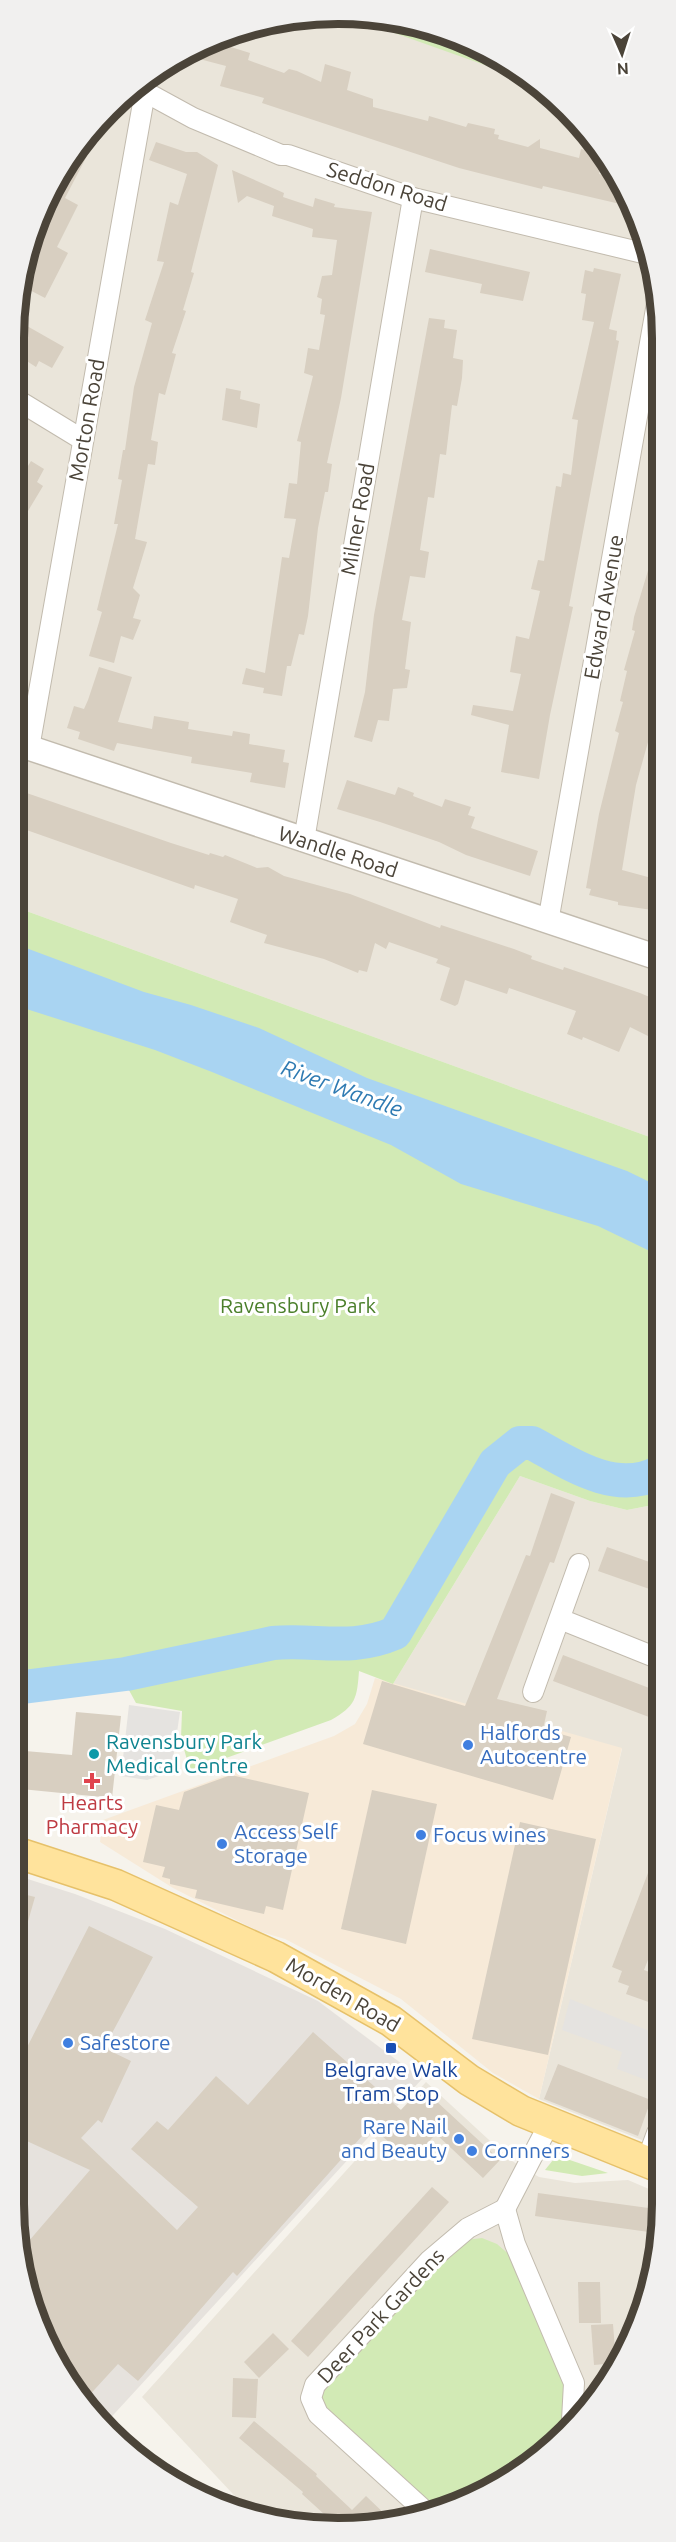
<svg xmlns="http://www.w3.org/2000/svg" width="676" height="2542" viewBox="0 0 676 2542" font-family="Ubuntu,sans-serif">
  <rect width="100%" height="100%" fill="#f6f3ec"/>
  <g fill="#eae5da">
    <path d="M274 20H401L500 57 582 124 629 195 660 296 658 1140 18 908 20 275 68 158 157 68Z"/>
    <path d="M520 1476 590 1501 627 1510 658 1504 657 2146 539 2099 622 1749 393 1684Z"/>
    <path d="M426 2082 512 2161 539 2177 575 2183 628 2180 656 2192V2267L619 2367 536 2461 442 2511 316 2528 247 2509 142 2397Z"/>
  </g>
  <path fill="#f7ead8" d="M375 1678 622 1748 539 2099 493 2073 401 1999 285 1939 258 1931 173 1888 100 1842 103 1820 334 1736 355 1724 367 1704Z"/>
  <path fill="#e6e2dd" d="M15 1875 75 1894 165 1929 318 2001 422 2079 104 2425 94 2418 38 2328 14 2204Z"/>
  <g fill="#d2eab5">
    <path d="M358 20H401L500 57 530 81Z"/>
    <path d="M18 908 658 1140V1504L627 1510 590 1501 520 1476 393 1684 359 1671C357 1698 356 1706 331 1720L190 1771 181 1738 182 1711 136 1703 124 1681 66 1685 15 1694Z"/>
    <path d="M561 2157 608 2173 582 2176 545 2170 553 2160Z"/>
    <path d="M482 2238 497 2244 511 2256 566 2388 564 2429 536 2461 442 2511 436 2512 325 2411 321 2398 324 2386 435 2265 466 2240Z"/>
  </g>
  <g fill="#e5e3e0">
    <path d="M129 1705 180 1712 171 1772 147 1780 121 1776Z"/>
    <path d="M570 1999 657 2034V2084L617 2069 622 2052 562 2030Z"/>
  </g>
  <path fill="#a9d4f2" d="M18 945 144 992 191 1005 259 1028 367 1078 627 1171 658 1186V1255L598 1226 461 1184 391 1145 212 1072 155 1050 17 1006Z"/>
  <g fill="none" stroke-linecap="round" stroke-linejoin="round">
    <path stroke="#a9d4f2" stroke-width="34" d="M15 1688 126 1674 273 1643C317 1639 351 1652 395 1633L495 1463 520 1443H532C569 1463 614 1495 658 1473"/>
  </g>
  <g fill="#d8cfc1">
    <path d="M218 43 250 53 248 60 284 73 289 69 297 71 321 82 325 64 351 72 347 90 373 99V107L428 121 429 116 466 127 468 123 495 129 494 134 499 135 498 139 528 147 540 139V148L579 158 581 149 602 154 604 156 599 174 618 178 629 195 633 207 543 186 542 189 459 168 262 103 264 98 220 86 226 66 188 56Z"/>
    <path d="M97 129 100 131 65 198 78 205 57 247 68 253 45 298 20 285V275L68 158Z"/>
    <path d="M156 142 186 152H197L218 165 191 272 194 273 183 310 186 311 172 353 176 354 165 395 159 393 151 440 158 442 155 465 148 464 135 539 147 542 133 588 140 595 133 618 141 620 133 640 121 636 114 663 89 656 102 612 97 610 118 524H114L122 480 118 479 123 450H125L134 387 152 323 145 320 164 262 157 261 170 202 178 205 187 174 149 160Z"/>
    <path d="M232 170 284 193 283 197 313 207 315 198 335 204 334 207 372 212 341 398 327 463 332 464 328 492H325L318 528 308 616 304 635 299 634 291 666H287L282 696 263 693 264 688 242 684 246 668 265 673 282 557 289 558 296 519 284 518 289 483 297 484 301 442 297 441 313 376 304 373 308 348 319 350 325 315 320 314 322 299 317 297 322 276 332 275 337 240 312 237 313 229 272 216 274 206 247 196 238 203Z"/>
    <path d="M430 249 530 272 523 301 480 293 482 284 425 272Z"/>
    <path d="M594 268 621 274 609 329 617 331 616 340 619 341 569 606 573 607 550 715 539 779 501 772 509 725 471 715 473 705 513 711 521 674 510 672 516 636 529 639 540 591 531 589 538 560 544 561 556 486 561 487 563 473 571 475 578 420 572 419 594 322 582 320 586 294 581 293 585 270 593 272Z"/>
    <path d="M429 318 445 320 444 328 457 330 453 358 463 360 462 378 457 406 452 405 446 455 440 454 434 498 428 497 420 550 429 552 425 578 410 576 402 620 411 622 405 669 410 670 407 688 393 689 389 721 378 720 372 742 354 737 365 692 374 615Z"/>
    <path d="M20 322 64 347 52 368 39 361 36 367 19 356Z"/>
    <path d="M226 388 241 391 240 399 260 404 257 428 222 420Z"/>
    <path d="M31 461 44 469 37 482 43 486 19 526V481Z"/>
    <path d="M656 544 659 545V683L649 715 655 717 636 785 622 870 659 880V911L618 905V902L589 895 591 889 586 888 599 814 619 733 615 731 623 702 620 701 627 671 624 670 635 631 632 630 634 617Z"/>
    <path d="M99 667 132 677 118 722 152 729 154 716 189 722 188 729 232 736 233 731 250 734 249 744 285 750 283 762 289 763 285 788 250 782 252 773 191 763 192 757 117 743 114 751 78 739 80 732 67 728 74 706 84 709 88 700Z"/>
    <path d="M347 780 395 795 398 787 414 793 413 796 442 807 445 799 471 807 468 815 475 817 471 828 538 851 530 876 466 855 439 842 380 822 337 809Z"/>
    <path d="M18 790 171 843 209 855 210 853 223 857 225 855 257 868 268 867 284 876 350 894 440 928 441 925 514 949 532 956 531 959 563 970 564 967 640 993 659 1001 658 1041 630 1027 619 1052 583 1037 582 1040 567 1034 576 1011 509 988 507 994 465 980 458 1004 455 1006 440 1000 450 968 436 963 438 959 389 942 386 949 375 943 367 972 359 970 358 973 324 959 264 943 267 935 230 922 238 899 195 885 194 889 18 827Z"/>
    <path d="M551 1493 575 1502 554 1563 550 1562 497 1699 547 1711 543 1729 571 1737 553 1800 363 1744 382 1681 465 1706 526 1555 530 1556Z"/>
    <path d="M607 1547 658 1565V1592L598 1571Z"/>
    <path d="M563 1655 657 1691V1720L553 1681Z"/>
    <path d="M76 1712 121 1716 112 1798 21 1789 25 1751 72 1755Z"/>
    <path d="M231 1775 309 1793 283 1910 266 1906 264 1914 195 1898 197 1890 170 1884V1879L162 1877 165 1867 143 1862 156 1805 179 1810 184 1792Z"/>
    <path d="M372 1790 437 1804 406 1944 341 1929Z"/>
    <path d="M520 1822 596 1839 548 2055 472 2039Z"/>
    <path d="M656 1852 657 1937 644 1970 657 1975V2005L626 1994 629 1986 618 1982 622 1971 612 1967Z"/>
    <path d="M15 1892 35 1897 19 1953H14Z"/>
    <path d="M89 1926 153 1957 104 2048 131 2061 102 2123 98 2120 81 2138 177 2230 198 2207 131 2149 157 2121 168 2130 216 2076 248 2105 313 2032 401 2110 422 2088 500 2160 483 2178 436 2134 410 2161 371 2126 237 2276 233 2272 138 2381 118 2364 84 2401 38 2328 22 2249 90 2170 18 2137 20 2061Z"/>
    <path d="M558 2064 651 2100 638 2136 544 2099Z"/>
    <path d="M432 2187 449 2202 308 2357 291 2341Z"/>
    <path d="M538 2193 656 2209V2233L535 2216Z"/>
    <path d="M578 2282H600L601 2323H579Z"/>
    <path d="M613 2324 616 2363 594 2365 591 2325Z"/>
    <path d="M273 2333 289 2349 259 2378 244 2362Z"/>
    <path d="M233 2378 258 2379 256 2418 232 2417Z"/>
    <path d="M254 2421 317 2474 316 2476 352 2510 366 2496 389 2518 336 2525 302 2494 303 2492 239 2438Z"/>
  </g>
  <g fill="none" stroke-linecap="round" stroke-linejoin="round">
    <g stroke="#c2bbae" stroke-width="22">
      <g id="minor">
        <path d="M138 88 193 118 281 155H288L413 198 647 254"/>
        <path d="M19 401 83 440"/>
        <path d="M29 748 145 92"/>
        <path d="M304 840 413 198"/>
        <path d="M548 922 659 292"/>
        <path d="M560 1619 657 1658"/>
        <path d="M533 1692 579 1564"/>
        <path d="M646 2163 657 2133"/>
        <path d="M505 2209 549 2124"/>
        <path d="M427 2513 318 2414 311 2398 315 2385 429 2261 468 2228 505 2209 515 2244 574 2383 572 2420"/>
      </g>
    </g>
    <g stroke="#c2bbae" stroke-width="27">
      <path id="tertiary" d="M18 744 659 958"/>
    </g>
    <g stroke="#e6c16a" stroke-width="33">
      <path id="primary" d="M15 1852 116 1885 276 1957 391 2021 469 2080 521 2111 657 2166"/>
    </g>
    <use href="#minor" stroke="#fff" stroke-width="20"/>
    <use href="#tertiary" stroke="#fff" stroke-width="24"/>
    <use href="#primary" stroke="#ffe39c" stroke-width="30"/>
  </g>
  <g fill="#3f7fe0" stroke="#fff" stroke-width="2">
    <circle cx="468" cy="1745" r="6"/>
    <circle cx="421" cy="1835" r="6"/>
    <circle cx="222" cy="1844" r="6"/>
    <circle cx="68" cy="2043" r="6"/>
    <circle cx="459" cy="2139" r="6"/>
    <circle cx="472" cy="2151" r="6"/>
  </g>
  <circle fill="#0f9aa8" stroke="#fff" stroke-width="2" cx="94" cy="1754" r="6"/>
  <path fill="#e0444e" stroke="#fff" stroke-width="2" d="M89 1772h6v6h6v6h-6v6h-6v-6h-6v-6h6z"/>
  <rect fill="#1a4fb4" stroke="#fff" stroke-width="2" x="385" y="2042" width="12" height="12" rx="3"/>
  <g text-anchor="middle" stroke-width="6" stroke-linejoin="round" paint-order="stroke">
    <g font-size="21" fill="#4b4439" stroke="#fff">
      <text transform="translate(387 187) rotate(17)" y="7">Seddon Road</text>
      <text transform="translate(87 420) rotate(-80)" y="7">Morton Road</text>
      <text transform="translate(358 519) rotate(-80)" y="7">Milner Road</text>
      <text transform="translate(604 607) rotate(-80)" y="7">Edward Avenue</text>
      <text transform="translate(338 852) rotate(18)" y="7">Wandle Road</text>
      <text transform="translate(343 1995) rotate(30)" y="7">Morden Road</text>
      <text transform="translate(381 2316) rotate(-47)" y="7">Deer Park Gardens</text>
    </g>
    <g font-size="21" fill="#4a7f2a" stroke="#fff">
      <text x="298" y="1313">Ravensbury Park</text>
    </g>
    <g font-size="21" fill="#366cbe" stroke="#fff" text-anchor="start">
      <text x="480" y="1740">Halfords<tspan x="480" dy="24">Autocentre</tspan></text>
      <text x="234" y="1839">Access Self<tspan x="234" dy="24">Storage</tspan></text>
      <text x="433" y="1842">Focus wines</text>
      <text x="80" y="2050">Safestore</text>
      <text x="447" y="2134" text-anchor="end">Rare Nail<tspan x="447" dy="24">and Beauty</tspan></text>
      <text x="484" y="2158">Cornners</text>
    </g>
    <g font-size="21" fill="#0d838f" stroke="#fff" text-anchor="start">
      <text x="106" y="1749">Ravensbury Park<tspan x="106" dy="24">Medical Centre</tspan></text>
    </g>
    <g font-size="21" fill="#be3a42" stroke="#fff">
      <text x="92" y="1810">Hearts<tspan x="92" dy="24">Pharmacy</tspan></text>
    </g>
    <g font-size="21" fill="#164399" stroke="#fff">
      <text x="391" y="2077">Belgrave Walk<tspan x="391" dy="24">Tram Stop</tspan></text>
    </g>
    <g font-size="22" font-style="italic" fill="#2e7ab2" stroke="#fff">
      <text transform="translate(342 1088) rotate(20)" y="8">River Wandle</text>
    </g>
  </g>
  <path d="M0 0H676V2542H0ZM338 24H338A314 314 0 0 1 652 338V2204A314 314 0 0 1 338 2518H338A314 314 0 0 1 24 2204V338A314 314 0 0 1 338 24Z" fill="#f1f0ef" fill-rule="evenodd"/>
  <path fill="none" stroke="#4b4439" stroke-width="8" d="M338 24H338A314 314 0 0 1 652 338V2204A314 314 0 0 1 338 2518H338A314 314 0 0 1 24 2204V338A314 314 0 0 1 338 24Z"/>
  <g transform="translate(622 54) rotate(177)" stroke="#ffffff" stroke-width="4.5" paint-order="stroke">
  <path d="M0-4.5L10 22L0 15L-10 22Z" fill="#4b4439"/>
  <text y="-9" font-size="16" font-weight="bold" text-anchor="middle" fill="#4b4439">N</text>
  </g>
</svg>
